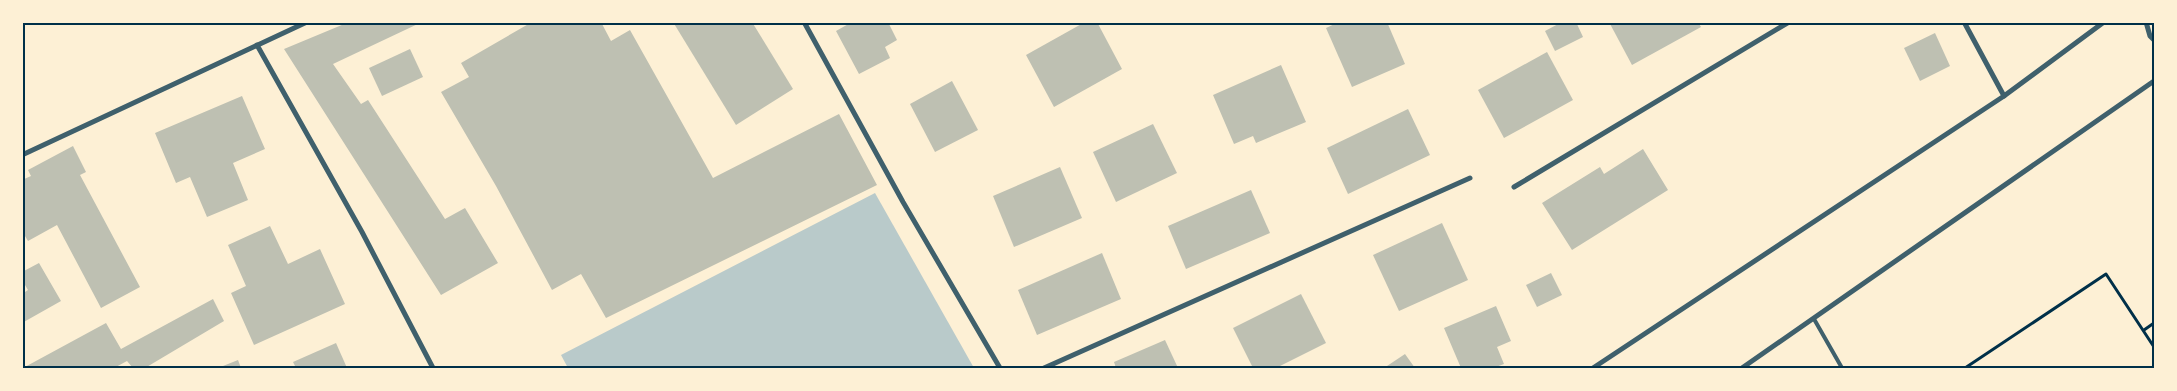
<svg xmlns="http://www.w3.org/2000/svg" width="2177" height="391" viewBox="0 0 2177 391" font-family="'Public Sans',sans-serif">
  <rect width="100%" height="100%" fill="#fdf0d5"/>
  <path fill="#b9caca" d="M875 193 974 368H568L561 355Z"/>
  <g fill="#bec0b2">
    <path d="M349 22H422L333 64 361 104 368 100 445 219 465 208 498 263 441 295 284 49Z"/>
    <path d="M532 22H601L611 41 630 30 713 178 839 114 877 185 606 318 581 274 552 290 496 186 441 92 469 77 461 63Z"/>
    <path d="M673 22H752L793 89 736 125Z"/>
    <path d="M852 22H888L897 40 885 47 890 58 859 74 836 31Z"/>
    <path d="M1085 22H1097L1122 69 1054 107 1026 55Z"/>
    <path d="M1339 22H1387L1405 64 1352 87 1326 28Z"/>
    <path d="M1562 22H1576L1583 37 1555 51 1545 31Z"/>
    <path d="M1609 22H1698L1701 27 1632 65Z"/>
    <path d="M1935 33 1950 66 1920 81 1904 48Z"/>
    <path d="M410 49 423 77 382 96 369 68Z"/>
    <path d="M1547 52 1573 100 1504 138 1478 90Z"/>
    <path d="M1281 65 1306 122 1256 143 1253 136 1234 144 1213 95Z"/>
    <path d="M952 81 978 130 935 152 910 104Z"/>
    <path d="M242 96 265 149 233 163 248 200 207 217 190 177 176 183 155 133Z"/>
    <path d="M1408 109 1430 155 1348 194 1327 148Z"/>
    <path d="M1153 124 1177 173 1116 202 1093 152Z"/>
    <path d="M73 146 86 172 80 175 140 287 101 308 57 225 28 241 22 231V180L31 176 28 170Z"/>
    <path d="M1643 149 1668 190 1572 250 1542 203 1600 167 1604 174Z"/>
    <path d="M1060 167 1082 218 1014 247 993 196Z"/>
    <path d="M1251 190 1270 233 1186 269 1168 226Z"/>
    <path d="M1442 223 1468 280 1399 311 1373 255Z"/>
    <path d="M270 226 288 264 320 249 345 304 254 345 231 293 246 286 228 245Z"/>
    <path d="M1102 253 1121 299 1037 335 1018 290Z"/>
    <path d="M39 263 61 301 22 323V294L28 290 22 280V272Z"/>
    <path d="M1551 273 1562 295 1537 307 1526 285Z"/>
    <path d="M1301 294 1326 343 1276 368H1253L1233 328Z"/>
    <path d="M213 299 224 321 145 368H133L127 361 114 368H23L106 323 121 349Z"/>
    <path d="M1496 306 1511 341 1497 347 1504 364 1493 368H1461L1444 328Z"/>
    <path d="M1165 340 1178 368H1116L1114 362Z"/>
    <path d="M336 343 347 368H296L293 362Z"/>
    <path d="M1405 354 1415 368H1384Z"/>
    <path d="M238 360 241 368H218Z"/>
  </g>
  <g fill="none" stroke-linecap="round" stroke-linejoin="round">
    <g stroke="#003049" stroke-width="3">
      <path d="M2144 330 2154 323"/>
      <path d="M1965 368 2106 274 2154 347"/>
    </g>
    <path stroke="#3f606c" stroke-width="4" d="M1814 319 1842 368"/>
    <g stroke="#3f606c" stroke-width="5">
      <path d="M804 22 903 202 1000 368"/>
      <path d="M1964 22 2004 96"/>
      <path d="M2146 22 2150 36 2154 40"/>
      <path d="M257 45 362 232 433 368"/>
      <path d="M22 155 307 22"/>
      <path d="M1514 187 1789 22"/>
      <path d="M1044 368 1470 178"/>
      <path d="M1593 368 2004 96 2104 22"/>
      <path d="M1742 368 2154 81"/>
    </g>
  </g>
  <rect width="2177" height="391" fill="none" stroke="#fdf0d5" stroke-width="48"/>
  <rect x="24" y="24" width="2129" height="343" fill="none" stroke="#003049" stroke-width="2"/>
</svg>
